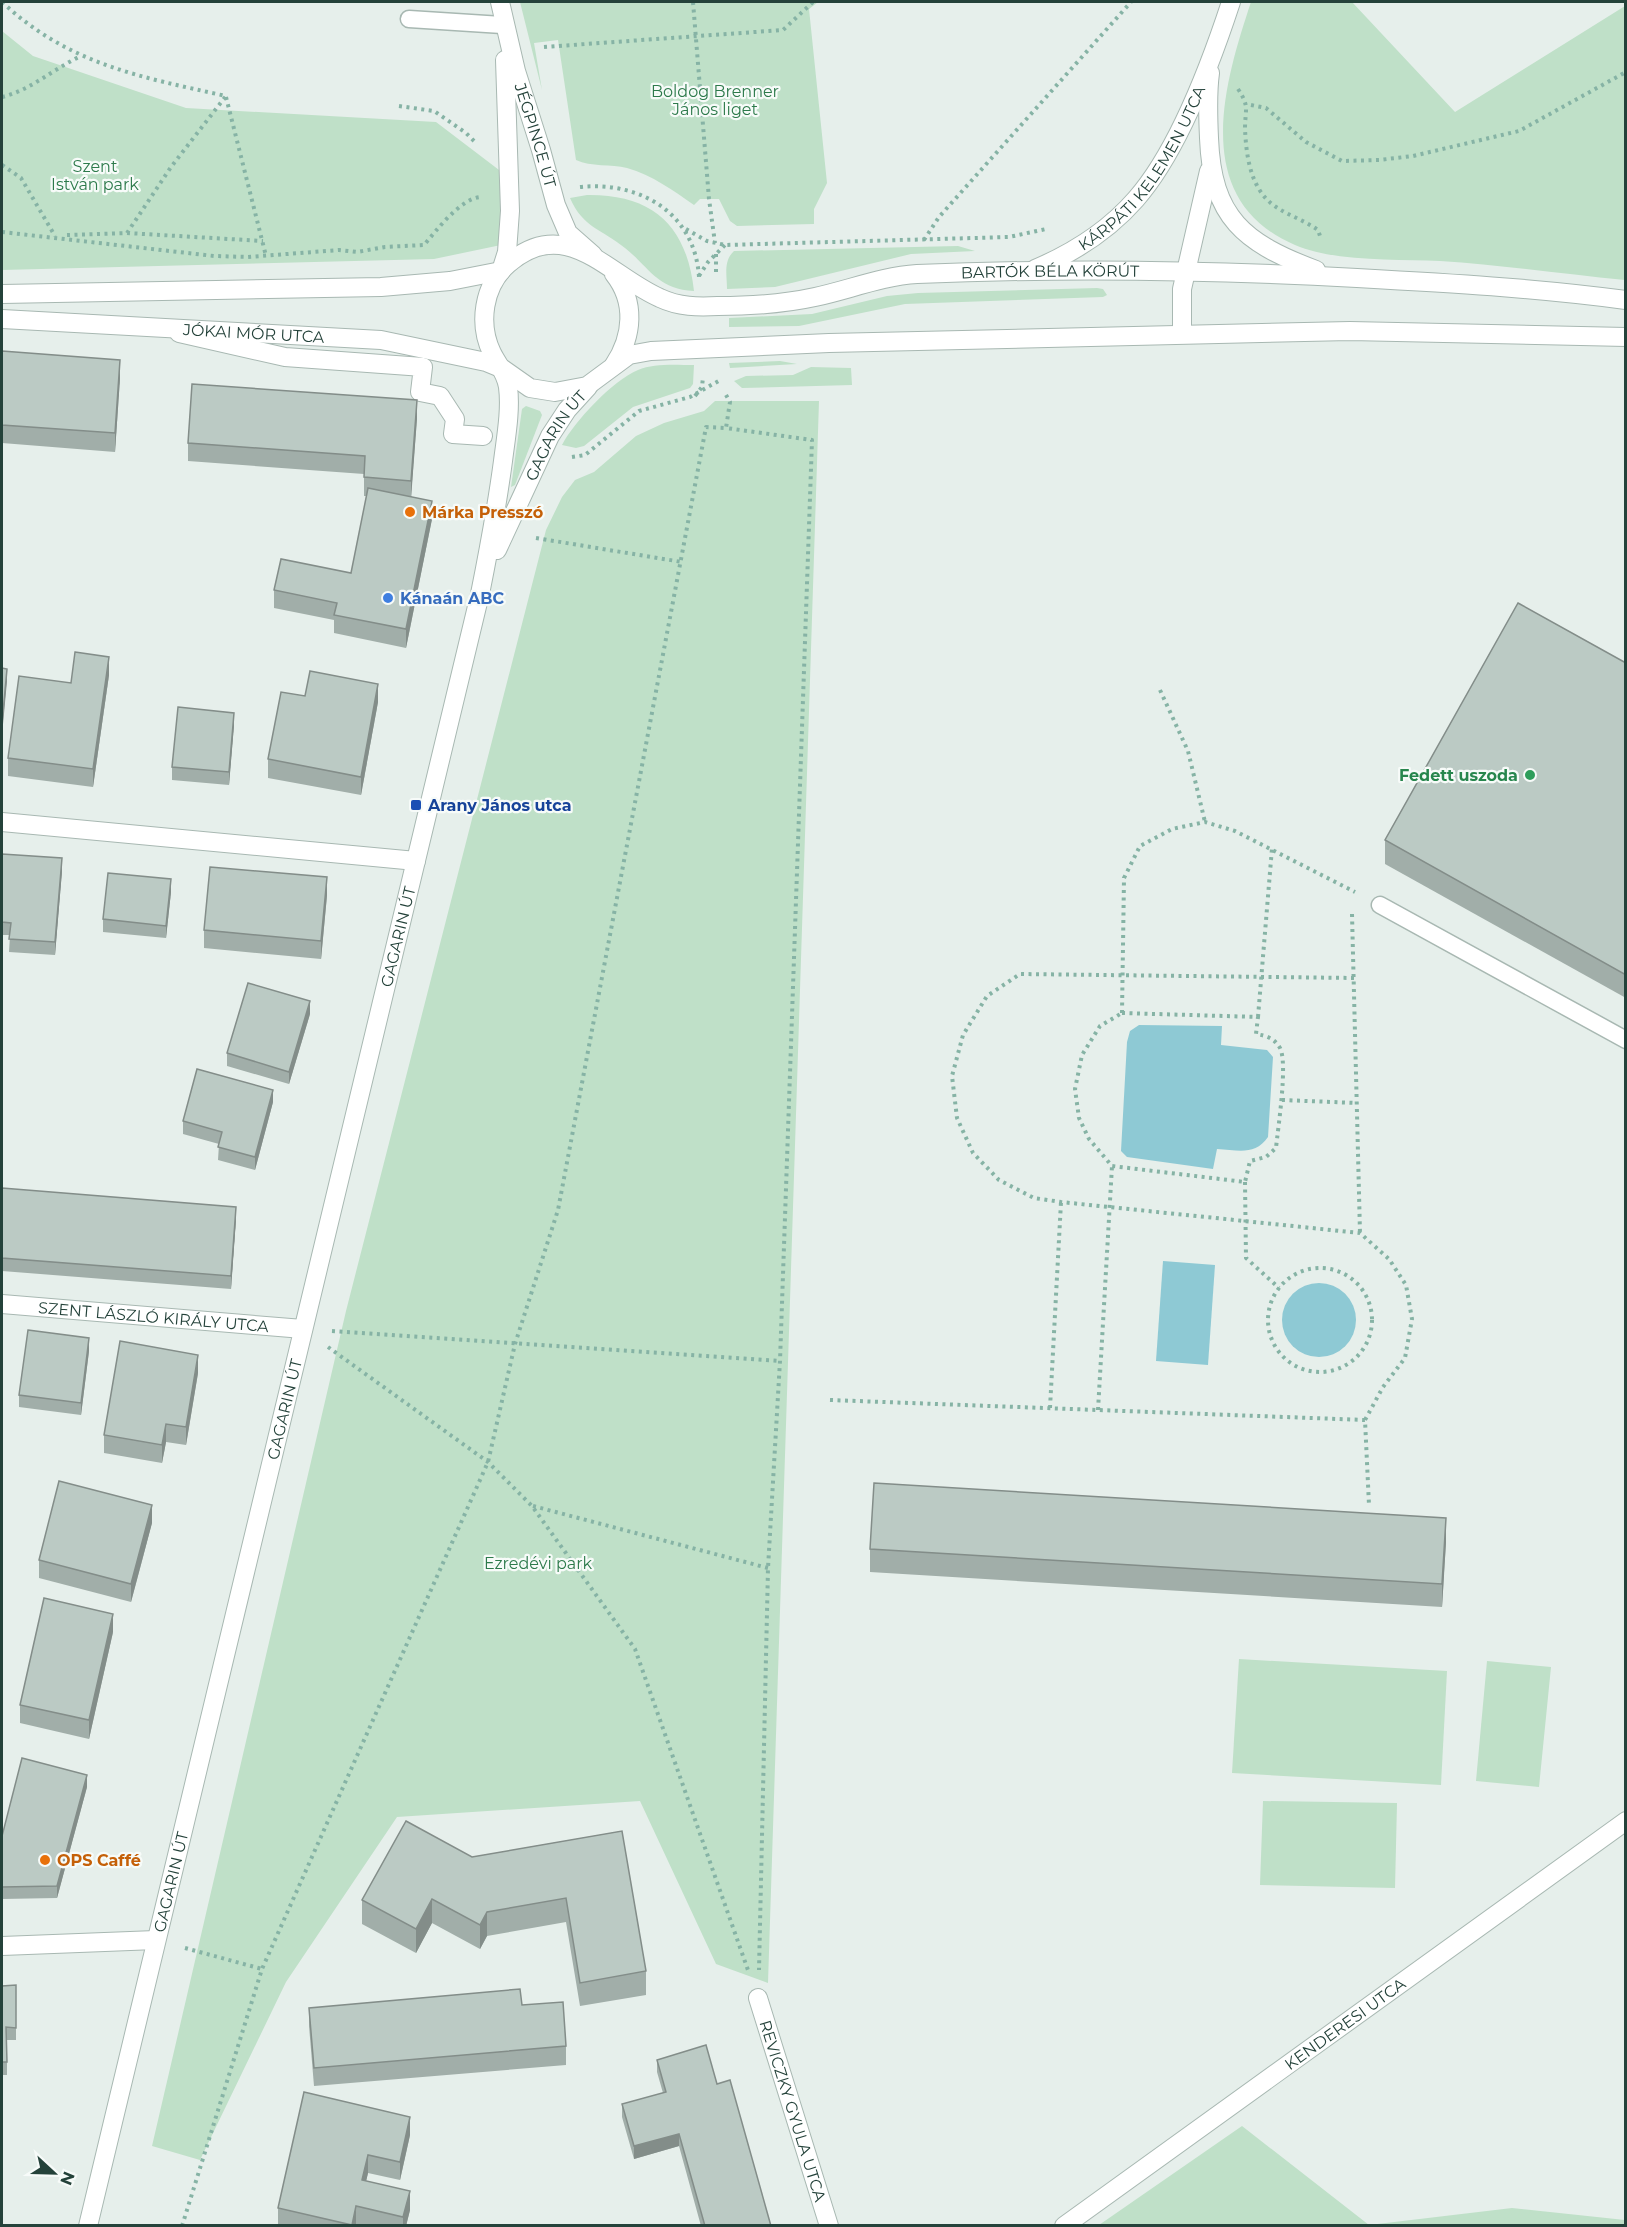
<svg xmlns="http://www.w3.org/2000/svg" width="1627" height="2227" viewBox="0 0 1627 2227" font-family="Montserrat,sans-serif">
  <rect width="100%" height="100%" fill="#e6efeb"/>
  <g fill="#bfe0c8">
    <path d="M520 2H818L809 9 827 183 814 209V224L737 226 730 221 719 199H700L694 205C674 191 652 175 627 168 611 164 591 167 576 160L558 40 534 43 542 90Z"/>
    <path d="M1251 2H1352L1455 112 1625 6V280C1564 274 1502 265 1440 261 1396 259 1335 262 1295 245 1190 200 1223 86 1251 2Z"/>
    <path d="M2 31 33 56 186 108 436 122 503 173 501 245 434 259 2 270Z"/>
    <path d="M587 195C653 194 687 226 694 291 657 289 650 268 625 248 602 229 583 228 570 198Z"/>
    <path d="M958 246 975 251 911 254 775 287 727 289C727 276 723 261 734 251Z"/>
    <path d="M1097 288 1103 289 1107 295 1103 297 905 304 799 326 729 327V318L812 314 887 296 918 293Z"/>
    <path d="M780 361 797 364 730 368 729 363Z"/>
    <path d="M694 365 693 384 690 388 633 407 584 446 576 448 562 445C574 422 613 380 638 370 654 363 676 365 694 365Z"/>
    <path d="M811 367 851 368 852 385 742 388 734 381 746 376 793 375Z"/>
    <path d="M715 401H819L768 1983 716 1964 640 1801 397 1817 286 1982 200 2160 152 2146 346 1311 546 530 562 497 575 480 594 472 636 436 664 423 704 411Z"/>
    <path d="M526 406 540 411 542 415 515 485 511 487 522 409Z"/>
    <path d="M1239 1659 1447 1671 1441 1785 1232 1773Z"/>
    <path d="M1487 1661 1551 1667 1539 1787 1476 1781Z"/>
    <path d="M1263 1801 1397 1803 1395 1888 1260 1885Z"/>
    <path d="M1242 2126 1369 2225 1512 2208 1625 2220V2225H1099Z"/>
  </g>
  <g fill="#8ec9d4">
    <path d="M1139 1025 1222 1026 1221 1045 1267 1050 1273 1057 1268 1137C1255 1156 1238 1150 1217 1149L1213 1169 1127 1157 1121 1151 1127 1042 1130 1031Z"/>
    <path d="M1163 1261 1215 1265 1208 1365 1156 1361Z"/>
    <circle cx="1319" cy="1320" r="37"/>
  </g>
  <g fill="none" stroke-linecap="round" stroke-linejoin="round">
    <g stroke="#a8b8b2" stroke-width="19">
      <g id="service">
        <path d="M409 19 502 25"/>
        <path d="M1380 905 1626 1040"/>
      </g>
    </g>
    <g stroke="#a8b8b2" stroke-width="20">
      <g id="minor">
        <path id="s1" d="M500 2 516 71 541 150 556 205 568 233 593 255"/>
        <path d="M501 271 507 252 510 211 505 60"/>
        <path d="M179 333 285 357 423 367 420 392 440 396 455 419 453 434 483 436"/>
        <path d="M2 822 416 861"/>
        <path id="s2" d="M2 1304 303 1329"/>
        <path d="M2 1946 156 1940"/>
        <path id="s3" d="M758 1998 829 2226"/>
        <path id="s4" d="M1064 2226 1626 1821"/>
      </g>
    </g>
    <g stroke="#a8b8b2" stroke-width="20">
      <g id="tertiary">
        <path d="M1210 73C1207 94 1208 116 1209 138 1212 218 1244 243 1316 270"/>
        <path id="s5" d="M1035 269C1073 253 1109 230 1136 199 1179 150 1211 63 1231 2"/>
        <path d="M2 294 381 287 450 281 501 271"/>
        <path id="s6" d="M2 319 381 340 486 362 503 369 530 388 555 392 587 386 629 355 651 351 829 343 1350 331 1626 337"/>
        <path d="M1182 334V289L1209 171"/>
        <path d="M614 365C633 336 636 302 614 274"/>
        <path id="s7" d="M497 550 550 436 567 410 588 387"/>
        <path id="s8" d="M88 2226 480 594C489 549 497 506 503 461 506 437 511 410 508 387 506 373 498 365 492 353 478 324 483 286 508 264 566 213 609 276 660 298 679 307 698 307 718 306 751 306 783 304 815 297 848 290 883 276 917 274 1064 268 1211 270 1357 278 1447 283 1537 288 1626 300"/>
      </g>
    </g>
    <g stroke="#86b3a5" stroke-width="4" stroke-dasharray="3 4.5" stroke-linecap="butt">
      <path d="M2 2C68 64 140 77 226 96"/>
      <path d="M693 2 709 199 715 243"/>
      <path d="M544 47 783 30 813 2"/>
      <path d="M1238 89C1250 107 1245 109 1245 129 1246 151 1249 177 1263 195 1277 213 1300 217 1318 230L1321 239"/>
      <path d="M2 97C31 90 53 69 81 56"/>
      <path d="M226 97 266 256"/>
      <path d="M1251 105 1266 108 1306 142 1342 161 1379 160 1413 156 1519 131 1626 72"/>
      <path d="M399 106 434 111 466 133 477 144"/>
      <path d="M2 165 21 178 55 236"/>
      <path d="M580 187C640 181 695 213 699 277"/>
      <path d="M686 229 707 241 725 245 1009 237 1046 229"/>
      <path d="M2 232 214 256 248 257 339 250 357 252 385 247 424 245C436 231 460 199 480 197"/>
      <path d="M127 233 171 167 226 96"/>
      <path d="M67 235 127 233 263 241"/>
      <path d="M924 240 939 217 1131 2"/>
      <path d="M716 254V276"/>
      <path d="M699 276 708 262 725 245"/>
      <path d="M726 395 730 402 726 428 812 440 780 1361 768 1568 759 1970"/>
      <path d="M695 396 702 387 703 377"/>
      <path d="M572 457 585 455 639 411 690 397 722 379"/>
      <path d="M536 538 682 562"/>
      <path d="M1160 690 1188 751 1205 822"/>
      <path d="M1352 914 1360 1233"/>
      <path d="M1354 978 1020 974 987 996 963 1035 952 1076 957 1118 973 1153 999 1180 1034 1198 1061 1202 1360 1233 1389 1259 1406 1285 1412 1319 1405 1358 1383 1387 1365 1420"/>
      <path d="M1122 1013 1258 1017 1256 1034C1267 1036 1274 1038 1280 1048 1288 1063 1278 1128 1276 1148L1266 1157 1250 1161 1245 1182 1112 1166 1089 1139 1079 1118 1075 1089 1082 1055 1100 1026Z"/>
      <path d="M1122 1013 1124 878 1140 846 1172 829 1205 822 1235 831 1355 892"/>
      <path d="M1258 1017 1272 848"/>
      <path d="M1282 1100 1357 1103"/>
      <path d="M1245 1182 1246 1258 1279 1288"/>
      <circle cx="1320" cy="1320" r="52"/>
      <path d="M332 1331 780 1361"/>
      <path d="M328 1347 488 1462 532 1506 635 1649 749 1973"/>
      <path d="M830 1400 1365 1420 1369 1505"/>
      <path d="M1050 1408 1061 1202"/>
      <path d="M1098 1410 1112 1166"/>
      <path d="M533 1506 768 1568"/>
      <path d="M185 1948 262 1969"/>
      <path d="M182 2226 262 1969 488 1462 515 1344 558 1210 706 427 726 428"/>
    </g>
    <use href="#service" stroke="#fff" stroke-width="16"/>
    <use href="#minor" stroke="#fff" stroke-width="18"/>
    <use href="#tertiary" stroke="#fff" stroke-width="18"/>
  </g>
  <g fill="#a1aea9">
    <path d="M2 351 120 378 115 452 2 443Z"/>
    <path d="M417 418 411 496 432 519 406 648 334 633V620L274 608V590L351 573 367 496H364V474L188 461V443Z"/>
    <path d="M1626 663V998L1385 864V840Z"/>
    <path d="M109 675 93 787 8 776V758L71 683Z"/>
    <path d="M305 696 378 702 361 795 268 778V759Z"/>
    <path d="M234 725 229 785 172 780V767Z"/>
    <path d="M2 854 62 871 55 955 9 952 10 935H2Z"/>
    <path d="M171 892 166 938 103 932V919Z"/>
    <path d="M327 895 321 959 204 948V930Z"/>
    <path d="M310 1014 289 1084 227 1066V1053Z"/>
    <path d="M273 1102 255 1170 218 1160 219 1144 183 1134V1121Z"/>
    <path d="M2 1188 236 1219 231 1289 2 1271Z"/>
    <path d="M89 1351 81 1415 19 1407V1395Z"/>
    <path d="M198 1373 186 1445 166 1442 162 1463 104 1453V1435Z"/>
    <path d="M152 1523 131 1602 39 1578V1560Z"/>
    <path d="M1446 1542 1442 1607 870 1572V1549Z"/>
    <path d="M113 1632 89 1739 20 1723V1705Z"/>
    <path d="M87 1787 57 1898 2 1899V1836Z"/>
    <path d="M622 1831 646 1971V1995L580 2006 566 1922 487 1936 480 1949 432 1923 416 1953 362 1924V1900L472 1857Z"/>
    <path d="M16 1985V2040H7V2075H2V1986Z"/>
    <path d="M522 2005 566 2046V2065L314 2086 309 2026V2008Z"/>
    <path d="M657 2060 717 2084 771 2226H701L679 2146 634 2159 622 2117V2104L663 2093 657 2072Z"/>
    <path d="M410 2117V2135L400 2180 368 2173 366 2181 410 2210 406 2226H362L356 2224V2226H278V2208Z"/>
  </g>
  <g fill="#838d89">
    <path d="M120 360V378L115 452V433Z"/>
    <path d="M417 400V418L411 499V481Z"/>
    <path d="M432 501V519L406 648V629Z"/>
    <path d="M109 657V675L93 787V769Z"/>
    <path d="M7 669V681L2 735V723Z"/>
    <path d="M378 684V702L361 795V777Z"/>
    <path d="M234 713V725L229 785V772Z"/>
    <path d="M62 858V871L55 955V942Z"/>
    <path d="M327 877V895L321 959V941Z"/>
    <path d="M171 879V892L166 938V926Z"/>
    <path d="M310 1001V1014L289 1084V1072Z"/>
    <path d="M273 1090V1102L255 1170V1157Z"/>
    <path d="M236 1207V1219L231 1289V1276Z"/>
    <path d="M89 1338V1351L81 1415V1403Z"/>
    <path d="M198 1355V1373L186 1445V1427Z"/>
    <path d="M166 1424V1442L162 1463V1445Z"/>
    <path d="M152 1505V1523L131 1602V1584Z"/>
    <path d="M1446 1518V1542L1442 1607V1584Z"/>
    <path d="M113 1614V1632L89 1739V1720Z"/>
    <path d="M87 1775V1787L57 1898V1886Z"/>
    <path d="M432 1899V1923L416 1953V1929Z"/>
    <path d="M487 1912V1936L480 1949V1925Z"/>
    <path d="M410 2117V2135L400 2180V2162Z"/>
    <path d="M679 2134V2146L634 2159V2146Z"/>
    <path d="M368 2155V2173L362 2199V2180Z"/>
    <path d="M410 2191V2210L406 2226H403V2217Z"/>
    <path d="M356 2206V2226H352Z"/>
  </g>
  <g fill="#bbcac4" stroke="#838d89" stroke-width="1.5">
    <path d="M2 351 120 360 115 433 2 425Z"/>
    <path d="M192 384 417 400 411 481 364 477 365 456 188 443Z"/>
    <path d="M368 488 432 501 406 629 334 615 337 603 274 590 281 559 351 573Z"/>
    <path d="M1518 603 1626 663V975L1385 840Z"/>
    <path d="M75 652 109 657 93 769 8 758 19 676 71 683Z"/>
    <path d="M2 668 7 669 2 723Z"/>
    <path d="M310 671 378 684 361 777 268 759 281 692 305 696Z"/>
    <path d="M178 707 234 713 229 772 172 767Z"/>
    <path d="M2 854 62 858 55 942 9 939 11 923 2 922Z"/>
    <path d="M210 867 327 877 321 941 204 930Z"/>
    <path d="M108 873 171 879 166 926 103 919Z"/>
    <path d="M248 983 310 1001 289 1072 227 1053Z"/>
    <path d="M197 1069 273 1090 255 1157 218 1147 222 1132 183 1121Z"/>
    <path d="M2 1188 236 1207 231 1276 2 1258Z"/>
    <path d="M28 1330 89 1338 81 1403 19 1395Z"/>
    <path d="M120 1341 198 1355 186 1427 166 1424 162 1445 104 1435Z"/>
    <path d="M59 1481 152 1505 131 1584 39 1560Z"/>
    <path d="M874 1483 1446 1518 1442 1584 870 1549Z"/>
    <path d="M44 1598 113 1614 89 1720 20 1705Z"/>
    <path d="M22 1758 87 1775 57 1886 2 1887V1836Z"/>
    <path d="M406 1821 472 1857 622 1831 646 1971 580 1983 566 1898 487 1912 480 1925 432 1899 416 1929 362 1900Z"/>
    <path d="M16 1985V2028L6 2027 7 2062H2V1986Z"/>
    <path d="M520 1989 522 2005 563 2002 566 2046 314 2068 309 2008Z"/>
    <path d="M706 2045 717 2084 730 2080 771 2226H705L679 2134 634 2146 622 2104 666 2092 657 2060Z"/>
    <path d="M304 2092 410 2117 400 2162 368 2155 362 2180 410 2191 403 2217 356 2206 352 2225 278 2208Z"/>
  </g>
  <g fill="#e8710a" stroke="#f7fbf9" stroke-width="2">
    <circle cx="410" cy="512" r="6"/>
    <circle cx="45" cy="1860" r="6"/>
  </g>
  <circle fill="#3f7fe0" stroke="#f7fbf9" stroke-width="2" cx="388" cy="598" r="6"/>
  <circle fill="#2e9e5b" stroke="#f7fbf9" stroke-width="2" cx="1530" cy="775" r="6"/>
  <rect fill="#1a4fb4" stroke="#f7fbf9" stroke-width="2" x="410" y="799" width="12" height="12" rx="3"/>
  <g text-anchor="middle" stroke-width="4.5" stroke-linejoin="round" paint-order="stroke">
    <g font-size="16" fill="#2d7a4b" stroke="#f7fbf9">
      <text x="715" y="97">Boldog Brenner<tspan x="715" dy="18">János liget</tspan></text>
      <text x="95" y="172">Szent<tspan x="95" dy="18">István park</tspan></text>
      <text x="538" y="1569">Ezredévi park</text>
    </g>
    <g font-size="16" fill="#24423a" stroke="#f7fbf9">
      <text dy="6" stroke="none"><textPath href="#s1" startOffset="138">JÉGPINCE ÚT</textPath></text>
      <text dy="6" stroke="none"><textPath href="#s5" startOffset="152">KÁRPÁTI KELEMEN UTCA</textPath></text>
      <text dy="6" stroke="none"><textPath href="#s8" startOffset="2588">BARTÓK BÉLA KÖRÚT</textPath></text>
      <text dy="6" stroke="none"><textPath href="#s6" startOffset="252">JÓKAI MÓR UTCA</textPath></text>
      <text dy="6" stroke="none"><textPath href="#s7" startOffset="129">GAGARIN ÚT</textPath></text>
      <text dy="6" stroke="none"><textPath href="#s8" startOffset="1326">GAGARIN ÚT</textPath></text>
      <text dy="6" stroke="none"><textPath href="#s2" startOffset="152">SZENT LÁSZLÓ KIRÁLY UTCA</textPath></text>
      <text dy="6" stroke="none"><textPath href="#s8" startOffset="840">GAGARIN ÚT</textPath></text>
      <text dy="6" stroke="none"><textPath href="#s8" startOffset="354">GAGARIN ÚT</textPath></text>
      <text dy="6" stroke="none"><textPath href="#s4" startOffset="346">KENDERESI UTCA</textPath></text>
      <text dy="6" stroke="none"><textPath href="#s3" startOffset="118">REVICZKY GYULA UTCA</textPath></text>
    </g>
    <g font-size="16" font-weight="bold" fill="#c56008" stroke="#f7fbf9" text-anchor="start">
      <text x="422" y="518">Márka Presszó</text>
      <text x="57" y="1866">OPS Caffé</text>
    </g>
    <g font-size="16" font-weight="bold" fill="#366cbe" stroke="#f7fbf9" text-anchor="start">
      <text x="400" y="604">Kánaán ABC</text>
    </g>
    <g font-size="16" font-weight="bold" fill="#27864d" stroke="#f7fbf9" text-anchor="end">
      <text x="1518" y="781">Fedett uszoda</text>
    </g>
    <g font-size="16" font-weight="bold" fill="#164399" stroke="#f7fbf9" text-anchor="start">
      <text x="428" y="811">Arany János utca</text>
    </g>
  </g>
  <rect width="1627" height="2227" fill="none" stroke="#24423a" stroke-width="6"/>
  <g transform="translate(54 2173) rotate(112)" stroke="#f7fbf9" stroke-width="4.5" paint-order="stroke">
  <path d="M0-4.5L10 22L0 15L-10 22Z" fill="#24423a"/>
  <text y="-9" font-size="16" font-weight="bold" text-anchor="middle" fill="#24423a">N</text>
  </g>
</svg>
